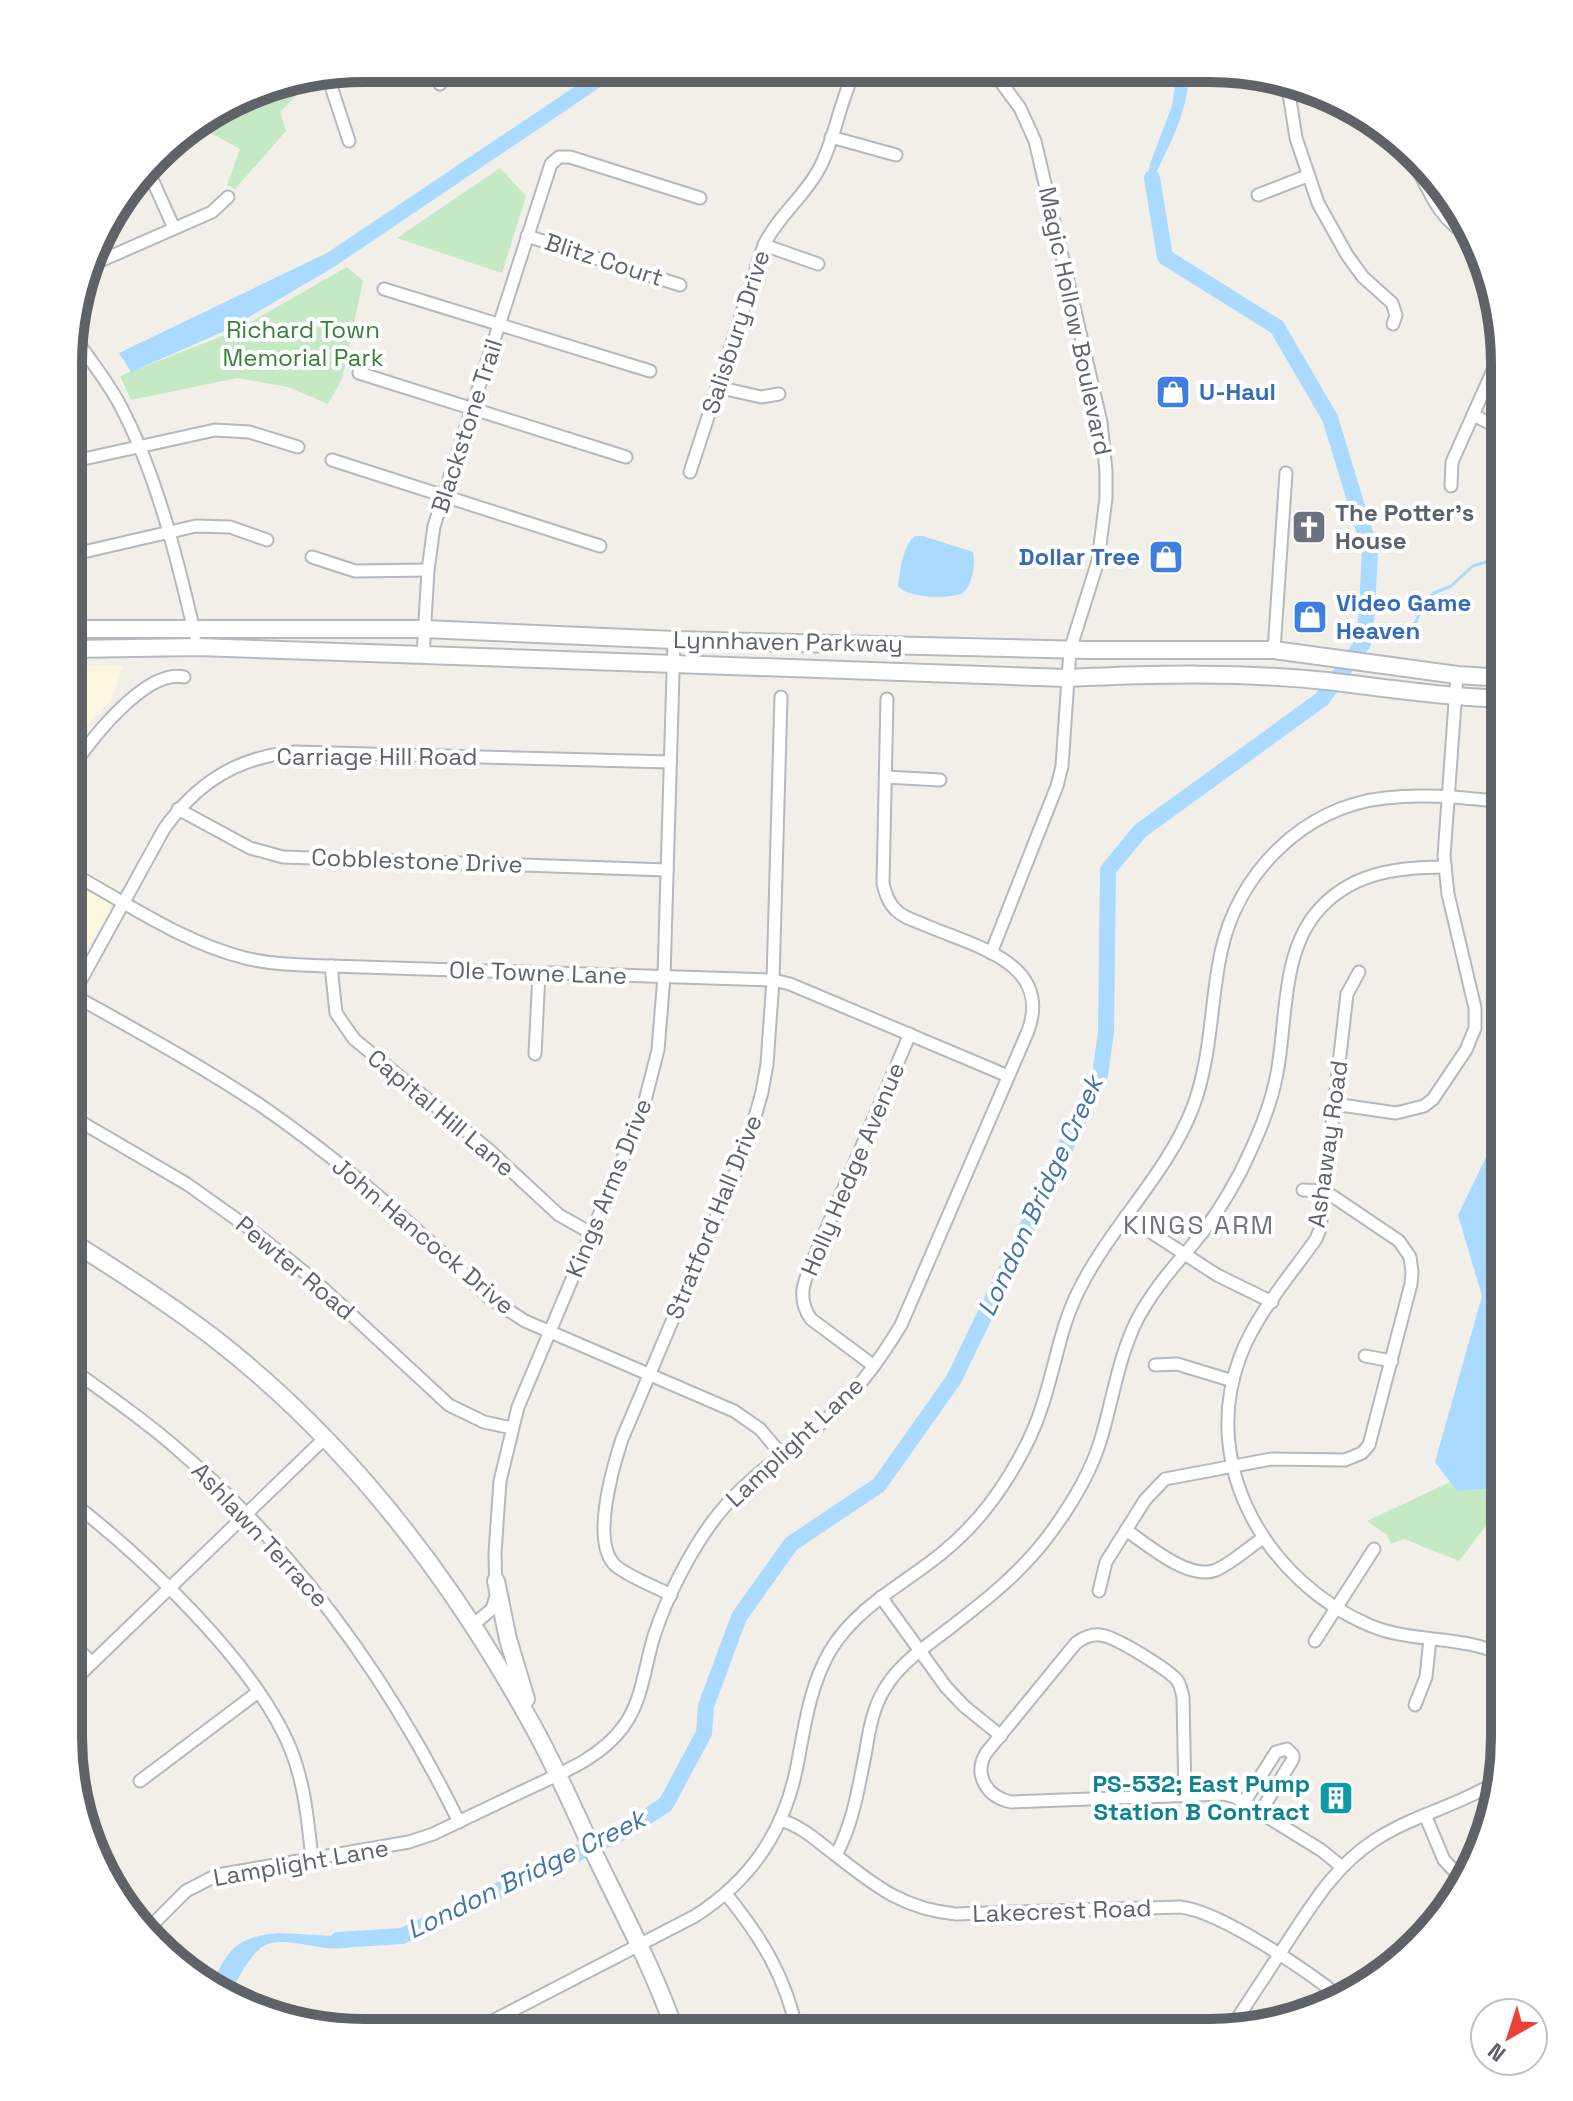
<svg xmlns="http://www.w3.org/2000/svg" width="1573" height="2101" viewBox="0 0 1573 2101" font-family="'Space Grotesk',sans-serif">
  <rect width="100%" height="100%" fill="#f1efe8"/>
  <g fill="#fef7e0">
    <path d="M70 666H123L112 699 70 743Z"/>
    <path d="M70 863 120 890 69 983Z"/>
  </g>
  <g fill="#c5e8c5">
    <path d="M320 76 305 86 280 112 286 131 235 189 227 185 240 149 196 125 268 84 275 83 284 91 295 79Z"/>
    <path d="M500 168 526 196 502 273 397 238Z"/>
    <path d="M347 267 363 281 342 379 328 404 288 387 237 378 131 400 120 376 233 332Z"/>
    <path d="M1450 1482 1457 1491 1495 1488 1504 1493V1502L1459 1561 1404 1539 1391 1544 1387 1535 1367 1521Z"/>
  </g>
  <g fill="#aadaff">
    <path d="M601 69H627L334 267 227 330 131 372 119 353 327 253Z"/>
    <path d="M1177 70H1189C1189 110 1170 144 1153 179L1149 173 1150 164 1172 106Z"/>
    <path d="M915 536H923L973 552C976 562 972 589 961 594 946 599 907 598 898 586 900 571 903 545 915 536Z"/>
    <path d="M1505 1118 1504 1493 1495 1488 1457 1491 1435 1462 1482 1296 1458 1215Z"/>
    <path d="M278 1933 354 1937 362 1940C337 1963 287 1930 262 1947 248 1957 238 1980 229 1994L209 1987C231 1949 232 1938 278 1933Z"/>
  </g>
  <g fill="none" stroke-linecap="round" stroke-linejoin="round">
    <path stroke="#aadaff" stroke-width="3" d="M1382 631 1405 630 1416 622 1424 603 1434 593 1451 586 1473 566 1486 562 1502 550"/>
    <path stroke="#aadaff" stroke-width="16" d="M338 1940 402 1936 629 1829 666 1804 704 1733 706 1706 739 1617 791 1544 879 1485 954 1379 1043 1194 1100 1075 1106 1032 1108 870 1140 831 1322 699 1363 643 1367 611 1370 549 1330 418 1277 327 1165 257 1152 178"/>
    <g stroke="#b5b8bc" stroke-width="15">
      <g id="street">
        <path d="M435 68 440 84"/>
        <path d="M327 74 349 141"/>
        <path d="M1002 81 1018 70"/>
        <path d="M1288 87 1296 138 1318 203 1347 255 1363 277 1392 303 1396 315 1393 324"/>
        <path d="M831 137 896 155"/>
        <path d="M1413 158C1429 192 1440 223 1476 240"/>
        <path d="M147 168 174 228"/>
        <path d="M1258 195 1307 176"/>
        <path d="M527 236 680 285"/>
        <path d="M764 245 818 264"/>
        <path d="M91 265 212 212 228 197"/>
        <path d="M384 289 650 371"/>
        <path d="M71 333C88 357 106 379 120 405 157 475 177 558 195 635"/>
        <path d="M359 373 626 457"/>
        <path d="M717 387 761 397 779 394"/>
        <path d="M1473 415 1504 430"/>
        <path d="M332 460 600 546"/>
        <path d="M70 462 215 430 249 432 298 447"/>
        <path d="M690 472 764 245C778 216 804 197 819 169 836 138 839 101 856 69"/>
        <path d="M1451 486 1452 462 1502 350"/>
        <path d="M70 555 196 526 230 527 267 540"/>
        <path d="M312 557 355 571 428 570"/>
        <path d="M1274 650 1286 473"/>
        <path d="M423 656 428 570 434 526 551 164 559 157H570L700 198"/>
        <path d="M70 771C88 742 146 668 184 677"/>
        <path d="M886 777 940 780"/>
        <path d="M178 809 250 848 283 857 667 870"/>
        <path d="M70 872C126 903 182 942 245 958 273 965 302 965 331 966L773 980 790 984 1008 1076"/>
        <path d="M991 953 1057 786 1062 766 1070 650 1098 561 1106 498V471L1101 422 1035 141 1020 108 992 70"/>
        <path d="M331 966 336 1013 354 1039 489 1150 559 1215 591 1233"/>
        <path d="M1359 972 1347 994 1320 1229 1316 1239C1290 1276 1256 1314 1240 1357 1199 1466 1267 1581 1369 1625 1412 1644 1462 1634 1504 1656"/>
        <path d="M73 995C137 1031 202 1066 263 1107 344 1163 418 1228 488 1297L525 1321 734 1411 760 1429 782 1455"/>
        <path d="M70 1000 164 829C197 783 237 757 294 752L670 762"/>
        <path d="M535 1054 539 973"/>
        <path d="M1334 1104 1396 1113 1424 1106 1433 1099 1466 1050 1475 1028V1008L1448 894 1444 856 1457 675"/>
        <path d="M69 1115 187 1184 253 1231 314 1280 449 1405 484 1422 512 1428"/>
        <path d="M1126 1216 1217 1275 1272 1302"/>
        <path d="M1365 1356 1392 1361"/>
        <path d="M1155 1365 1177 1364 1233 1381"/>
        <path d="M874 1366 811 1319C794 1295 807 1275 817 1251L910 1034"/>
        <path d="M69 1367C105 1393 142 1418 175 1447 297 1551 389 1679 459 1822"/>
        <path d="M68 1499C142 1556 256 1663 291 1750 305 1785 308 1823 312 1859"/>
        <path d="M1126 1530C1148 1545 1189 1581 1216 1570 1232 1563 1248 1548 1263 1538"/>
        <path d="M1099 1591 1106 1562 1145 1500 1165 1479 1271 1459 1345 1460 1362 1453 1369 1445 1411 1284 1412 1272 1410 1257 1399 1241 1325 1191 1303 1190"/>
        <path d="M671 1595C654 1586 631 1578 616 1566 590 1543 613 1467 622 1439L747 1145 762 1092 767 1064 773 980 781 697"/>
        <path d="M881 1597 946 1687 964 1706 1001 1736"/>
        <path d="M473 1625 492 1609 496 1596 495 1553 500 1481 518 1407 641 1116 658 1050 664 976 674 640"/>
        <path d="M68 1639 92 1663"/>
        <path d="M1315 1641 1374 1549"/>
        <path d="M1490 1649 1504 1623"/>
        <path d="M68 1686 325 1438"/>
        <path d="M1415 1705 1426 1677 1430 1639"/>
        <path d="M140 1781 258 1692"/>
        <path d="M1185 1796 1183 1698C1182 1692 1181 1686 1177 1680 1167 1669 1115 1636 1100 1635 1091 1634 1083 1638 1076 1643L986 1753C973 1775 987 1797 1011 1802L1223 1794 1235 1797 1321 1850 1342 1867"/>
        <path d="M1245 1801 1276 1752 1287 1749 1293 1755V1759L1261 1811"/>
        <path d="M1425 1815 1444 1860 1463 1880"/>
        <path d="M781 1820C800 1826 814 1838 829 1850 872 1883 900 1909 956 1914L1180 1907C1221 1911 1310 1973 1344 2000"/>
        <path d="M836 1855C853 1823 858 1790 865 1755 869 1732 872 1710 884 1690 899 1663 927 1646 951 1627 986 1600 1019 1574 1046 1539 1068 1510 1089 1477 1100 1442 1113 1400 1118 1357 1138 1318 1152 1292 1170 1270 1189 1249 1209 1226 1227 1198 1241 1171 1256 1140 1271 1107 1277 1073 1287 1021 1281 956 1316 913 1349 873 1396 867 1445 867"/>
        <path d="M726 1894C761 1937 786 1977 797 2032"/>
        <path d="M150 1927 186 1891 217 1875 409 1842 433 1834C462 1820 492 1806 521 1792 556 1775 599 1760 623 1727 643 1700 644 1668 654 1636 667 1596 693 1545 720 1512 749 1476 790 1451 825 1420 856 1393 880 1360 901 1325L1028 1031C1053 962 973 946 925 925 916 921 904 918 897 911 889 904 886 895 883 884L887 699"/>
        <path d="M1231 2028C1250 1999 1269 1970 1288 1941 1313 1903 1336 1865 1375 1840 1413 1815 1458 1806 1496 1782"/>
        <path d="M473 2031 695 1916C751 1880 784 1832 797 1766 805 1726 809 1688 830 1651 857 1606 903 1585 942 1553 969 1531 992 1504 1010 1474 1023 1453 1035 1429 1042 1406 1055 1368 1060 1328 1078 1292 1110 1226 1167 1175 1193 1107 1212 1056 1210 1004 1221 952 1238 873 1303 807 1385 798 1425 793 1465 798 1505 802"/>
        <path d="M952 2032 1136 2025 1170 2033"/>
      </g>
    </g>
    <g stroke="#b6babf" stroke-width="20">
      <g id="secondary">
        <path d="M70 629H424L674 640 1087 650H1274L1457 675 1505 678"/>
        <path d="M70 649 198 647 1068 678C1155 674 1241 672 1327 681 1386 688 1445 697 1505 699"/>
        <path d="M69 1240C117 1270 165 1301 210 1335 343 1437 448 1573 529 1719 554 1763 574 1809 595 1855 623 1913 654 1970 675 2031"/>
        <path d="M496 1581 508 1639 526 1699"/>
      </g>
    </g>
    <use href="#street" stroke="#fff" stroke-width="11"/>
    <use href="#secondary" stroke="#fff" stroke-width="16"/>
  </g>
  <defs>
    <g id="shop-square" transform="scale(1.8)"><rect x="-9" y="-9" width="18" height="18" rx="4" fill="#3f7fe0" stroke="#fff"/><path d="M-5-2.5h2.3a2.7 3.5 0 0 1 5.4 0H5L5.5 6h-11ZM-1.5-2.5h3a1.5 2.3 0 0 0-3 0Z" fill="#fff"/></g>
    <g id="church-square" transform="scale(1.8)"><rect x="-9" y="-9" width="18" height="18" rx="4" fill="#6b7280" stroke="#fff"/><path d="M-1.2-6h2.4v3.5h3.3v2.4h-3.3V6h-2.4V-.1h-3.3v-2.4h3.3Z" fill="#fff"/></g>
    <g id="building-square" transform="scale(1.8)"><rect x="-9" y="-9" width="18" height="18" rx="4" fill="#0f9aa8" stroke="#fff"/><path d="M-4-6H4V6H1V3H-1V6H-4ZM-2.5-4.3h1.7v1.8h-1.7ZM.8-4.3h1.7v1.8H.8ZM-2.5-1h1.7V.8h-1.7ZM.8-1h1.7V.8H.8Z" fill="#fff"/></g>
  </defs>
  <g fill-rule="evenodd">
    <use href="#shop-square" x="1173" y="392"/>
    <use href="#church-square" x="1309" y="527"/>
    <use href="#shop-square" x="1166" y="557"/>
    <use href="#shop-square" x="1310" y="617"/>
    <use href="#building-square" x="1336" y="1798"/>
  </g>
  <g text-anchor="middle" stroke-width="8" stroke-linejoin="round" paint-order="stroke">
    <g font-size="24" fill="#5f6368" stroke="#fff">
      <text transform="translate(604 260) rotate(18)" y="8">Blitz Court</text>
      <text transform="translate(1075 321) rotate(78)" y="8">Magic Hollow Boulevard</text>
      <text transform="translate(736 332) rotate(-72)" y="8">Salisbury Drive</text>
      <text transform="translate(467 426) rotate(-72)" y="8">Blackstone Trail</text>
      <text transform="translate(788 642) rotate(1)" y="8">Lynnhaven Parkway</text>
      <text x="377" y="765">Carriage Hill Road</text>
      <text transform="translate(417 861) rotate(2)" y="8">Cobblestone Drive</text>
      <text transform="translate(538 973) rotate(2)" y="8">Ole Towne Lane</text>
      <text transform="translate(441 1113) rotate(40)" y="8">Capital Hill Lane</text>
      <text transform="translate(1328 1144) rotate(-82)" y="8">Ashaway Road</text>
      <text transform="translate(853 1169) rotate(-67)" y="8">Holly Hedge Avenue</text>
      <text transform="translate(609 1188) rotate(-68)" y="8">Kings Arms Drive</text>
      <text transform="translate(714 1217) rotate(-68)" y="8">Stratford Hall Drive</text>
      <text transform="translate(423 1236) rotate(40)" y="8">John Hancock Drive</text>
      <text transform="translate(295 1268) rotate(40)" y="8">Pewter Road</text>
      <text transform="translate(795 1442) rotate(-43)" y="8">Lamplight Lane</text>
      <text transform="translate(260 1535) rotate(47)" y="8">Ashlawn Terrace</text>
      <text transform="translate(301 1863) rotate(-10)" y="8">Lamplight Lane</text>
      <text transform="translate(1062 1911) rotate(-2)" y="8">Lakecrest Road</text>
    </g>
    <g font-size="24" fill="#348238" stroke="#fff">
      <text x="303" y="338">Richard Town<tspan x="303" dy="28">Memorial Park</tspan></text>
    </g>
    <g font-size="24" font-weight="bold" fill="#366cbe" stroke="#fff" text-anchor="start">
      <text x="1199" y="400">U-Haul</text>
      <text x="1140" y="565" text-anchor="end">Dollar Tree</text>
      <text x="1336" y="611">Video Game<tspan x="1336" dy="28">Heaven</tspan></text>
    </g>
    <g font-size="24" font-weight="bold" fill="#5b616d" stroke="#fff" text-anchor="start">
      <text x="1335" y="521">The Potter's<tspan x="1335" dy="28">House</tspan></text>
    </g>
    <g font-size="24" font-weight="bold" fill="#0d838f" stroke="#fff" text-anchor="end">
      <text x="1310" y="1792">PS-532; East Pump<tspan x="1310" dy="28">Station B Contract</tspan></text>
    </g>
    <g font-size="26" font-style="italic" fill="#4174aa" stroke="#fff">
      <text transform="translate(1040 1196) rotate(-65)" y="9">London Bridge Creek</text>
      <text transform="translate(526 1874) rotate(-26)" y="9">London Bridge Creek</text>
    </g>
    <g font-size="26" letter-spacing="2" fill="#70757a" stroke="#fff">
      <text x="1199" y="1234">KINGS ARM</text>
    </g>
  </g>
  <path d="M0 0H1573V2101H0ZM364 82H1209A282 282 0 0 1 1491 364V1737A282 282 0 0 1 1209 2019H364A282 282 0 0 1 82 1737V364A282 282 0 0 1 364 82Z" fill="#fff" fill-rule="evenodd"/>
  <path fill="none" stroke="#5f6368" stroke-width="10" d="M364 82H1209A282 282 0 0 1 1491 364V1737A282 282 0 0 1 1209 2019H364A282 282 0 0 1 82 1737V364A282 282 0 0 1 364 82Z"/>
  <g transform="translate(1509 2037) rotate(219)"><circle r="38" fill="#ffffff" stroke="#bfc1c3" stroke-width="2"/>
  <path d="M0-6L14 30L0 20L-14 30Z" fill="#ea4335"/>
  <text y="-12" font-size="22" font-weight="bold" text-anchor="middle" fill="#5f6368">N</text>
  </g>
</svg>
